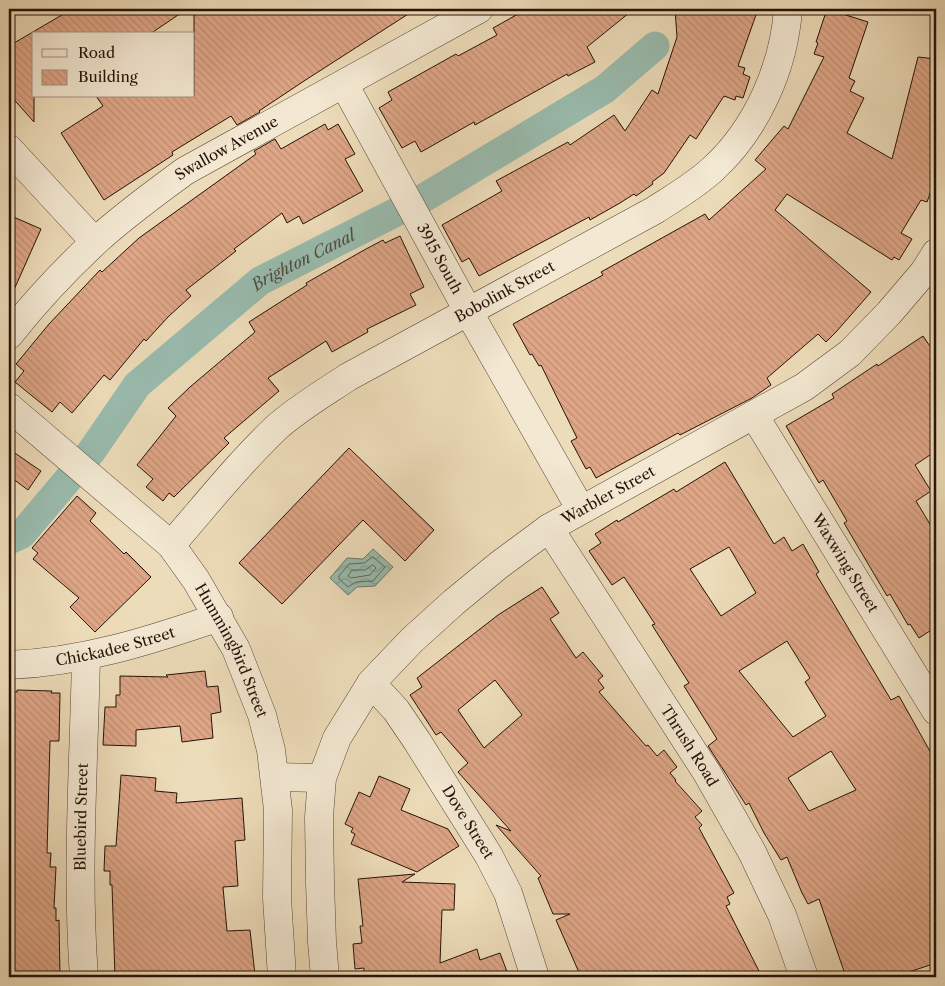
<svg xmlns="http://www.w3.org/2000/svg" width="945" height="986" viewBox="0 0 945 986" font-family="'Libre Caslon Text',serif">
  <defs>
    <pattern id="water-waves" width="16" height="10" patternUnits="userSpaceOnUse" patternTransform="scale(1.25)"><rect width="16" height="10" fill="#99bcaf"/><path d="M0 5q4-4 8 0t8 0" fill="none" stroke="#84a195"/></pattern>
    <pattern id="building-back-hatch" width="6" height="6" patternUnits="userSpaceOnUse" patternTransform="scale(1.25)"><rect width="6" height="6" fill="#dfa687"/><path d="M-1 5l2 2M0 0l6 6M5-1l2 2" fill="none" stroke="#bf8e73"/></pattern>
  </defs>
  <rect width="100%" height="100%" fill="#eddcb9"/>
  <filter id="stains"><feTurbulence type="fractalNoise" baseFrequency=".004" numOctaves="4"/><feColorMatrix values="0 0 0 0 .2 0 0 0 0 .09 0 0 0 0 .02 0 0 0 .5 -.17"/></filter>
  <radialGradient id="worn" r=".72"><stop offset=".6" stop-color="#630" stop-opacity="0"/><stop offset="1" stop-color="#630" stop-opacity=".3"/></radialGradient>
  <path fill="url(#water-waves)" stroke="#6b786c" d="M373 549 393 567 375 586 357 587 348 595 330 578 347 558 363 559Z"/>
  <g fill="none" stroke-linecap="round" stroke-linejoin="round">
    <g stroke="#60665b" stroke-width="1">
      <path d="M373 557 385 567 373 581 356 582 348 587 339 579V576L349 564 364 563Z"/>
      <path d="M373 565 376 568 370 575 351 578 348 576 352 570H365Z"/>
    </g>
    <path stroke="#99bcaf" stroke-width="29" id="s1" d="M9 540 22 534 91 452 137 385 260 281 422 199 605 89 655 46"/>
  </g>
  <g fill="url(#building-back-hatch)" stroke="#261107" fill-rule="evenodd">
    <path d="M72 9H187L150 34H34V122L9 94V46Z"/>
    <path d="M194 9H416L304 81 259 111 260 112 237 125 231 116 172 152 173 155 104 200 61 133 103 106 96 96H194Z"/>
    <path d="M527 9H634L587 47 595 62 568 76 567 74 475 125 474 122 421 152 415 141 402 148 379 108 392 100 388 92 456 54 458 56 497 35 493 28Z"/>
    <path d="M675 9H758L738 66 745 68 743 74 750 77 743 98 736 96 735 100 724 96 696 139 690 135 664 173 652 182 653 184 636 196 634 194 620 203 590 220 589 217 479 276 469 258 462 262 442 225 502 191 496 181 568 142 570 145 614 115 625 131 652 90 658 94 677 37Z"/>
    <path d="M827 9 868 22 849 78 855 81 850 91 864 98 847 133 892 159 918 57 936 59V192L931 191 927 202 921 200 901 233 912 239 899 260 894 257 892 260 787 194 775 210 871 292 836 332 826 342 818 334 767 378 771 385 752 398 680 435 678 433 596 478 590 467 586 469 571 441 577 438 541 365 539 366 532 354 530 355 513 324 603 275 601 272 705 214 709 220 766 169 755 160 784 126 788 129 824 57 814 54 818 43 816 42Z"/>
    <path d="M325 124 328 130 338 124 355 154 345 159 363 191 303 224 299 216 287 223 282 213 234 249 236 251 186 290 191 296 168 317 146 341 144 339 110 380 104 375 72 413 60 402 52 412 15 382 24 371 16 364 49 324 100 270 102 272 139 238 256 154 254 151 275 139 281 149Z"/>
    <path d="M9 215 41 229 9 301Z"/>
    <path d="M400 236 424 287 410 294 416 305 367 329 368 332 332 352 326 341 268 378 279 391 224 438 229 443 174 497 169 493 163 501 146 487 153 479 137 465 176 416 168 408 190 387 255 332 249 322 307 285 306 283 366 249 383 240 385 243Z"/>
    <path d="M923 336 936 355V451L915 465 931 491 916 501 936 534V627L919 638 910 624 908 625 890 594 887 596 844 523 847 521 823 480 819 483 786 426 834 398 832 394 877 364 878 366Z"/>
    <path d="M349 448 434 530 405 561 363 520 282 604 239 563Z"/>
    <path d="M9 449 41 471 28 490 9 476Z"/>
    <path d="M725 462 774 544 784 537 792 551 803 544 819 572 816 574 891 700 899 696 936 762V963L906 973 907 977H846L819 899 808 904 802 893 787 857 781 860 764 833 749 803 746 805 708 746 717 739 684 686 689 683 652 625 655 624 624 577 612 585 589 551 601 543 595 534 617 520 618 522 674 489 676 492ZM729 547 756 593 721 616 690 569ZM787 641 810 678 805 682 826 716 793 737 739 671ZM831 751 856 790 809 811 788 778Z"/>
    <path d="M77 496 96 513 90 521 124 554 126 552 151 577 95 632 70 607 79 598 33 559 38 553 32 548Z"/>
    <path d="M542 587 559 613 550 619 576 658 583 652 603 676 598 680 604 688 599 692 646 746 648 745 657 756 664 750 677 767 670 773 676 780 675 781 702 811 695 817 702 825 699 828 734 893 727 897 730 904 726 906 762 977H581L556 920 570 914H553L538 878 541 876 496 825 511 831 458 772 468 763 441 732 436 735 410 695 422 687 417 678 498 615ZM495 680 522 715 484 748 458 710Z"/>
    <path d="M205 671 207 687 218 686 221 712 211 714 213 738 182 742 180 726 136 730V746L103 745 105 707H116V695H120V676L168 677 166 675Z"/>
    <path d="M17 690 52 691 51 693H60L59 741H50L47 853H51L50 867H56L54 908H56V921L59 920 60 977H9V692H17Z"/>
    <path d="M121 775 156 778 155 791 177 793 176 803 242 798 245 840 235 841 238 886 223 887 227 931 250 930 255 975 234 977H115L112 885H110V871H104L105 846H116Z"/>
    <path d="M379 776 410 789 401 810 448 829 459 846 417 872 351 844 355 834 351 832 353 828 345 824 359 792 370 797Z"/>
    <path d="M415 874 402 882 455 884 454 910H442L440 963 477 949 480 960 500 953 509 977H364V968L355 969 353 944 362 943 360 926H363L358 879Z"/>
  </g>
  <g fill="none" stroke-linecap="round" stroke-linejoin="round">
    <g stroke="#584434" stroke-width="29">
      <g id="minor">
        <path id="s2" d="M344 84 468 311 581 510"/>
        <path d="M9 149 95 242"/>
        <path id="s3" d="M9 335C35 302 64 271 95 242 123 216 154 194 185 171L479 9"/>
        <path id="s4" d="M9 407 171 545 196 580 236 649 262 715 271 750 278 810 277 898 282 977"/>
        <path id="s5" d="M754 415 936 711"/>
        <path id="s6" d="M549 528 707 773 752 852 782 915 804 977"/>
        <path id="s7" d="M171 545C205 506 238 464 276 428 297 409 324 393 348 377L655 210C675 197 696 185 714 168 757 128 784 67 788 9"/>
        <path id="s8" d="M9 665C83 662 149 641 219 617"/>
        <path id="s9" d="M371 683 396 710 417 741 489 856 508 893 535 977"/>
        <path d="M275 777 322 778"/>
        <path id="s10" d="M84 977C76 871 84 763 86 656"/>
        <path id="s11" d="M325 977 322 942 320 882 319 817 322 778 337 738 371 683 412 640 454 602 499 565 549 528 804 387 850 353 889 313 924 272 936 253"/>
      </g>
    </g>
    <use href="#minor" stroke="#f3e8d2" stroke-width="28"/>
  </g>
  <g text-anchor="middle" stroke-width="4" stroke-linejoin="round" paint-order="stroke">
    <g font-size="15" fill="#261107" stroke="#f3e8d2">
      <text dy="5" stroke="none"><textPath href="#s3" startOffset="289">Swallow Avenue</textPath></text>
      <text dy="5" stroke="none"><textPath href="#s2" startOffset="199">3915 South</textPath></text>
      <text dy="5" stroke="none"><textPath href="#s7" startOffset="424">Bobolink Street</textPath></text>
      <text dy="5" stroke="none"><textPath href="#s11" startOffset="611">Warbler Street</textPath></text>
      <text dy="5" stroke="none"><textPath href="#s5" startOffset="174">Waxwing Street</textPath></text>
      <text dy="5" stroke="none"><textPath href="#s8" startOffset="108">Chickadee Street</textPath></text>
      <text dy="5" stroke="none"><textPath href="#s4" startOffset="335">Hummingbird Street</textPath></text>
      <text dy="5" stroke="none"><textPath href="#s6" startOffset="259">Thrush Road</textPath></text>
      <text dy="5" stroke="none"><textPath href="#s10" startOffset="160">Bluebird Street</textPath></text>
      <text dy="5" stroke="none"><textPath href="#s9" startOffset="170">Dove Street</textPath></text>
    </g>
    <g font-size="16" font-style="italic" fill="#4e4d42" stroke="#f3e8d2">
      <text dy="6" stroke="none"><textPath href="#s1" startOffset="412">Brighton Canal</textPath></text>
    </g>
  </g>
  <rect width="945" height="986" fill="none" stroke="#eddcb9" stroke-width="30"/>
  <rect x="10" y="10" width="925" height="966" fill="none" stroke="#261107" stroke-width="2.5"/>
  <rect x="15" y="15" width="915" height="956" fill="none" stroke="#261107"/>
  <rect x="32" y="32" width="162" height="65" fill="#f3e8d2" stroke="#a19281"/>
  <rect x="42" y="49" width="25" height="8" fill="#f3e8d2" stroke="#a19281"/>
  <text x="78" y="58" font-size="15" fill="#261107">Road</text>
  <rect x="42" y="70" width="25" height="15" fill="url(#building-back-hatch)" stroke="#a19281"/>
  <text x="78" y="82" font-size="15" fill="#261107">Building</text>
  <rect width="100%" height="100%" filter="url(#stains)"/>
  <rect width="100%" height="100%" fill="url(#worn)"/>
</svg>
